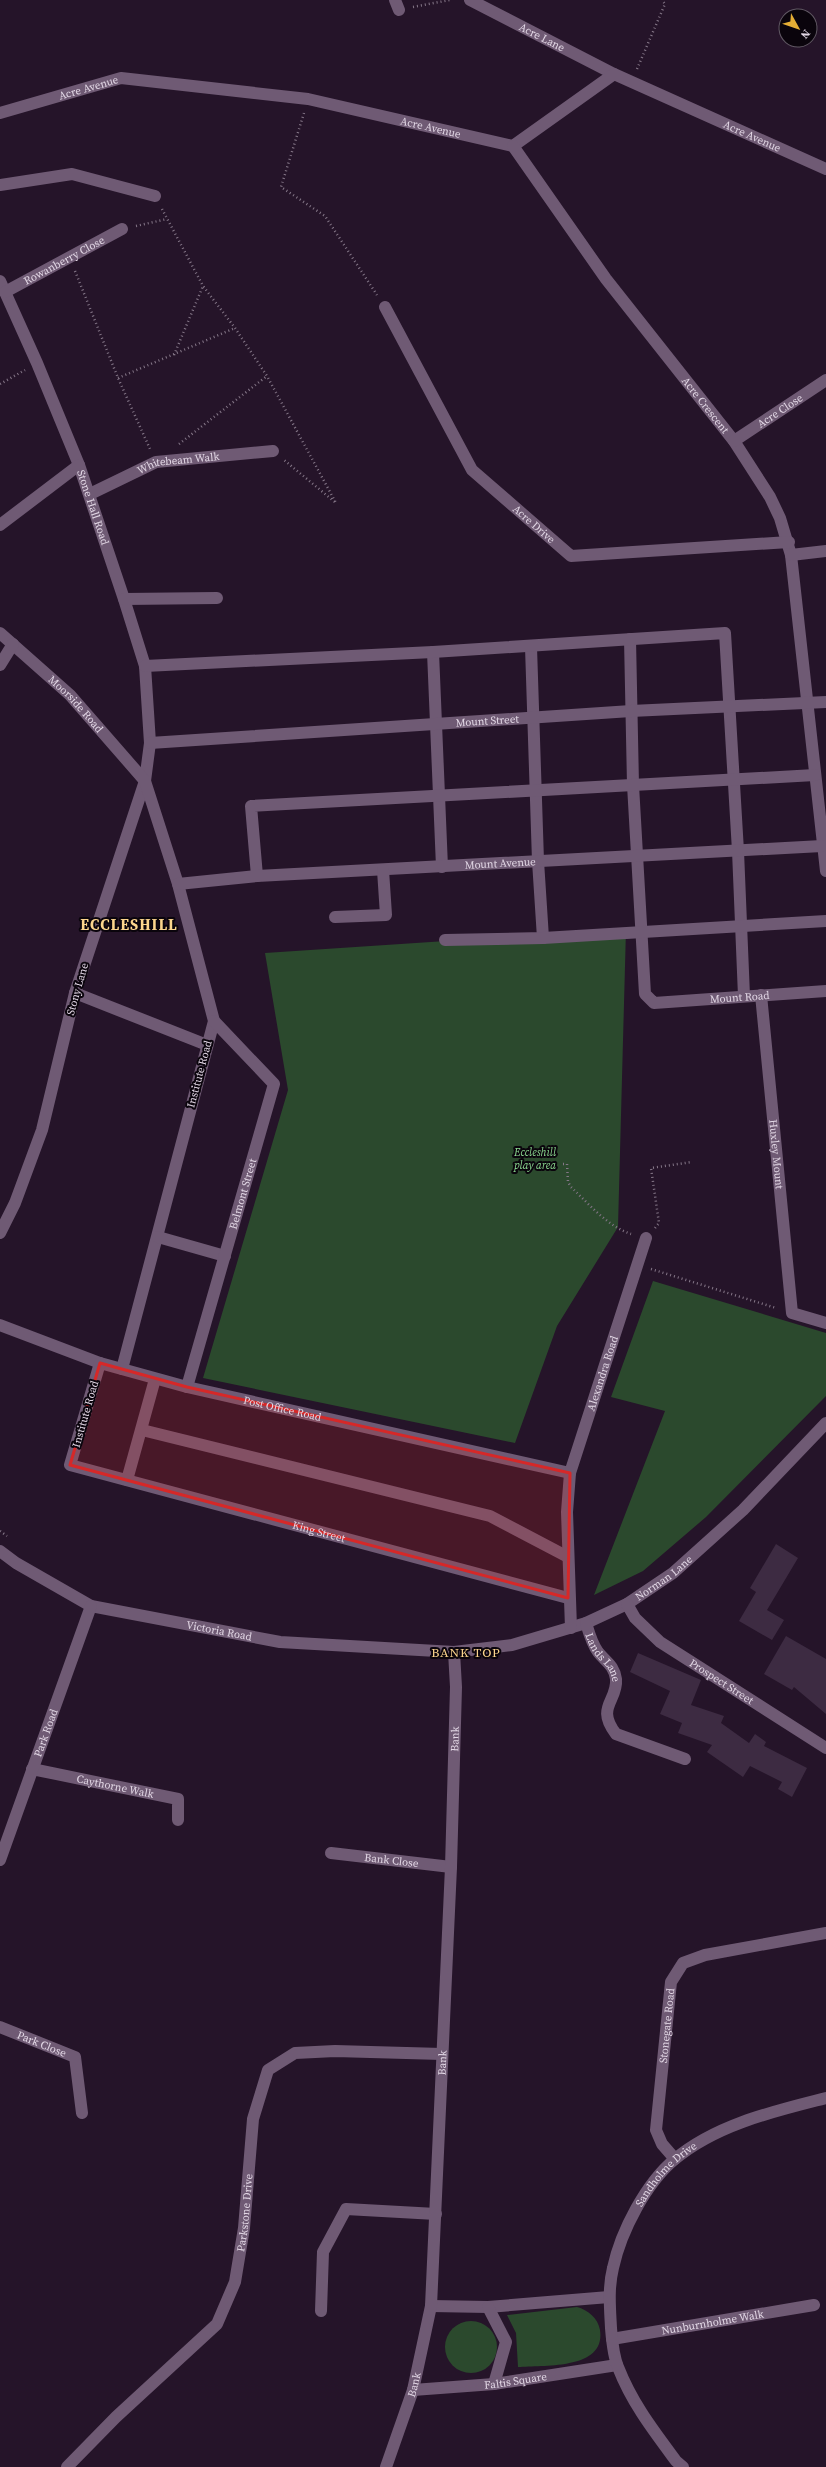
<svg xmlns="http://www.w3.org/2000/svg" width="826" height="2467" viewBox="0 0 826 2467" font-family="'Source Serif 4',serif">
  <rect width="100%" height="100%" fill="#251429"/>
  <g fill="#2b492d">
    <path d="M626 929 618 1227 557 1326 515 1443 203 1378 288 1090 265 953Z"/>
    <path d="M653 1281 826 1333V1396L706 1517 643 1571 594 1595 665 1411 611 1397Z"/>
    <path d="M577 2307C588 2310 598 2318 600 2330 606 2370 544 2365 518 2367L516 2333 507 2315Z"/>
    <circle cx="471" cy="2347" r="26"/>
  </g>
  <g fill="#3d2b42">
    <path d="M776 1544 798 1558 767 1610 784 1620 772 1640 739 1621 756 1592 750 1588Z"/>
    <path d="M786 1636 826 1659V1714L794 1687 792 1690 764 1674Z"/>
    <path d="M638 1653 701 1680 691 1705 724 1716 721 1723 749 1743 755 1734 766 1742 764 1746 807 1768 792 1797 778 1789 782 1782 750 1766 743 1777 707 1752 712 1745 678 1733 682 1723 660 1714 670 1691 630 1672Z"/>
  </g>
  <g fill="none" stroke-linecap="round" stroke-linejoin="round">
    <g stroke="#857788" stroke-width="2.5" stroke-dasharray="1 3" stroke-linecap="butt">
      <path d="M413 7 450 0"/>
      <path d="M637 69 665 4 662 0"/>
      <path d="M304 113 281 187 325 216 377 295"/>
      <path d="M162 209 203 286 235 328 267 376 336 503 284 460"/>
      <path d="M136 226 167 219"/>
      <path d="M75 271 118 378 150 449"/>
      <path d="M174 355 203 286"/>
      <path d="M118 378 235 328"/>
      <path d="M0 384 25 370"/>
      <path d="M179 444 267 376"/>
      <path d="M563 1164H567L568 1182 571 1187C589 1204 607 1226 631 1234"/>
      <path d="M655 1228 659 1223 651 1168 692 1162"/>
      <path d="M651 1269 776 1308"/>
      <path d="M0 1531 7 1536"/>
    </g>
    <g stroke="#6f5a74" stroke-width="12">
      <path d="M395 0 399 10"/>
      <path id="s1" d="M470 0 614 74"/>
      <path id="s2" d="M0 113 121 78 308 99 513 146 614 74 826 169"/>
      <path id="s3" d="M513 146 606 279 734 441 770 497 780 518 791 555 826 871"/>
      <path d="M0 185 72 174 155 196"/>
      <path id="s4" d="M0 281 37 363 79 465 124 599 145 666 150 743 145 781 75 993 42 1130 15 1203 0 1233"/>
      <path id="s5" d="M5 292 122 229"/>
      <path id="s6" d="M385 307 472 470 571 556 789 542"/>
      <path id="s7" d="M734 441 826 380"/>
      <path id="s8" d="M90 494 156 462 273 451"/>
      <path d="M0 525 79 465"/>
      <path d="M791 555 826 551"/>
      <path d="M124 599 217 598"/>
      <path id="s9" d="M0 633 70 695 145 781 178 884 214 1021 122 1369"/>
      <path id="s10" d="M630 639 633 785 645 994 654 1003 826 991"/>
      <path d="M531 647 538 861 543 938"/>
      <path d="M433 652 442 867"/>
      <path d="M0 665 13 644"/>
      <path d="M145 666 433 652 725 633 738 851 744 996"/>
      <path id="s11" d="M150 743 631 711 826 702"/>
      <path d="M257 876 251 806 815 775"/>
      <path id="s12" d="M178 884 257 876 822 846"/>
      <path d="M335 917 386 915 383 870"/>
      <path d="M445 940 543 938 826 921"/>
      <path d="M75 993 207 1045"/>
      <path id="s13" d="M761 995 792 1313 826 1323"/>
      <path d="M158 1237 225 1256"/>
      <path id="s14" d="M0 1325 100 1363 187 1387 570 1473"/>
      <path id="s15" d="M100 1363 70 1465 568 1598"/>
      <path id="s16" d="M187 1387 274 1084 214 1021"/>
      <path d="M142 1430 490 1516 568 1557"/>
      <path d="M127 1480 155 1379"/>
      <path id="s17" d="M0 1551 16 1563 91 1606 280 1642 454 1652 512 1645 586 1623 627 1604 673 1573 743 1510 826 1423"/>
      <path id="s18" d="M627 1604 635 1618 660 1642 826 1748"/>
      <path id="s19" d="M586 1623C589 1633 592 1644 598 1652 606 1662 614 1665 616 1679 618 1701 595 1707 616 1734L685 1759"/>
      <path id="s20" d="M571 1628 567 1512 570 1473 646 1238"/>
      <path id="s21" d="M32 1769 178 1799V1820"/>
      <path id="s22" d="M331 1853 451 1867"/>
      <path id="s23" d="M0 1860 91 1606"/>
      <path id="s24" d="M0 2027 75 2057 82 2113"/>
      <path id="s25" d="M675 2159 662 2144 656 2130 671 1982 683 1963 705 1955 826 1933"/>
      <path d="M431 2306 488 2307 609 2297"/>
      <path d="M488 2307 506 2342 494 2384"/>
      <path d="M321 2311 323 2252 346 2209 436 2214"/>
      <path id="s26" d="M612 2339 814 2305"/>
      <path id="s27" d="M413 2390 494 2384 617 2365"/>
      <path id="s28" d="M67 2467 116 2417 217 2324 235 2282 244 2228 253 2119 268 2070 295 2053 335 2051 442 2054"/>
      <path id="s29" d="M386 2467 413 2390 431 2306 451 1867 456 1687 454 1652"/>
      <path id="s30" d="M683 2467 676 2461C653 2430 632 2403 618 2367 613 2355 612 2340 611 2328 610 2308 608 2288 613 2268 621 2231 646 2183 675 2159 717 2124 775 2111 826 2098"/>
    </g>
  </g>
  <path fill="#d62828" fill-opacity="0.2" stroke="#d62828" stroke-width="3" stroke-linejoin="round" d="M100 1363 187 1387 570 1473 568 1598 70 1465Z"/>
  <g text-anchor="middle" stroke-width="4" stroke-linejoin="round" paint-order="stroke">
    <g font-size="11" fill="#e2d7e5" stroke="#0a040c">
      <text dy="4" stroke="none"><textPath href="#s1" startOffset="81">Acre Lane</textPath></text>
      <text dy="4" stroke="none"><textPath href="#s2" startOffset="92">Acre Avenue</textPath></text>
      <text dy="4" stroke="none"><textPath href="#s2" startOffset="440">Acre Avenue</textPath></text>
      <text dy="4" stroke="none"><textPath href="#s2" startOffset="800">Acre Avenue</textPath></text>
      <text dy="4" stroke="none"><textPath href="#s5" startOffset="67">Rowanberry Close</textPath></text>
      <text dy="4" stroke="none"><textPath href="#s3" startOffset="323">Acre Crescent</textPath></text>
      <text dy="4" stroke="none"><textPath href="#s7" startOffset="55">Acre Close</textPath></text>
      <text dy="4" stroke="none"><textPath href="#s8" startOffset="95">Whitebeam Walk</textPath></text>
      <text dy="4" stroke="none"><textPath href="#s4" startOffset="245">Stone Hall Road</textPath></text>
      <text dy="4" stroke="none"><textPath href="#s6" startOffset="267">Acre Drive</textPath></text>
      <text dy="4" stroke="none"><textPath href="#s9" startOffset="104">Moorside Road</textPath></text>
      <text dy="4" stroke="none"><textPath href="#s11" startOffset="338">Mount Street</textPath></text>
      <text dy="4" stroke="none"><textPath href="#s12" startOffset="323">Mount Avenue</textPath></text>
      <text transform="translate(77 989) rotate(-74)" y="4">Stony Lane</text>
      <text dy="4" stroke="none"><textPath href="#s10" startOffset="454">Mount Road</textPath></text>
      <text transform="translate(199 1074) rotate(-75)" y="4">Institute Road</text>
      <text dy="4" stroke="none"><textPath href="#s13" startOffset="160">Huxley Mount</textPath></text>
      <text dy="4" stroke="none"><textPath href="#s16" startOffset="201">Belmont Street</textPath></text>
      <text dy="4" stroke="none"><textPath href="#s20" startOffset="260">Alexandra Road</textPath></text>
      <text dy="4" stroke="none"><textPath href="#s14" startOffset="295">Post Office Road</textPath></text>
      <text transform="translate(85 1414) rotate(-74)" y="4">Institute Road</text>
      <text dy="4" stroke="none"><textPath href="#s15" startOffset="364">King Street</textPath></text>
      <text dy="4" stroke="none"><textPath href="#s17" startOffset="699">Norman Lane</textPath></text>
      <text dy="4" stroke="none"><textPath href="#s17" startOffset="237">Victoria Road</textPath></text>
      <text dy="4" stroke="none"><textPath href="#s19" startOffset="39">Lands Lane</textPath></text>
      <text dy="4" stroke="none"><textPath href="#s18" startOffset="124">Prospect Street</textPath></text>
      <text dy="4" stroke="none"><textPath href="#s23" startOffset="135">Park Road</textPath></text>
      <text dy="4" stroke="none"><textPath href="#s29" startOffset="735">Bank</textPath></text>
      <text dy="4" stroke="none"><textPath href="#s21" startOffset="85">Caythorne Walk</textPath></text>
      <text dy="4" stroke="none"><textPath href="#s22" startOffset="61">Bank Close</textPath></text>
      <text dy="4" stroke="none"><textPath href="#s25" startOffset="140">Stonegate Road</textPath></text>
      <text dy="4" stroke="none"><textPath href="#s24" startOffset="45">Park Close</textPath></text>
      <text dy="4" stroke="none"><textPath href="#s29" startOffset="411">Bank</textPath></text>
      <text dy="4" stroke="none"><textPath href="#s30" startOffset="330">Sandholme Drive</textPath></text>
      <text dy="4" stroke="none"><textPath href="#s28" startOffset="323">Parkstone Drive</textPath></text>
      <text dy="4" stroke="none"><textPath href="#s26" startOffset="102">Nunburnholme Walk</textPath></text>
      <text dy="4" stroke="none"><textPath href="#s27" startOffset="103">Faltis Square</textPath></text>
      <text dy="4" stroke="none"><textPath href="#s29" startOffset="87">Bank</textPath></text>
    </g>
    <g font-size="11" font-style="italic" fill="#8cd991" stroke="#0a040c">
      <text x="535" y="1156">Eccleshill<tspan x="535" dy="13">play area</tspan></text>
    </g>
    <g font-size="13" letter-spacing="1" fill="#fcd58d" stroke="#0a040c">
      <text x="466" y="1657">BANK TOP</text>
    </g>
    <g font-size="15" font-weight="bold" letter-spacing="1" fill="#fcd58d" stroke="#0a040c">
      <text x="129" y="930">ECCLESHILL</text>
    </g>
  </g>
  <g transform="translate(798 28) rotate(130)"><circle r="19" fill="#0a040c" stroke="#605863"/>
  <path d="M0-3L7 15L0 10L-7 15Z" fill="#e5ad35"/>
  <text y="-6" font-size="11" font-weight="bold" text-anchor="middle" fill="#e2d7e5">N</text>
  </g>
</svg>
